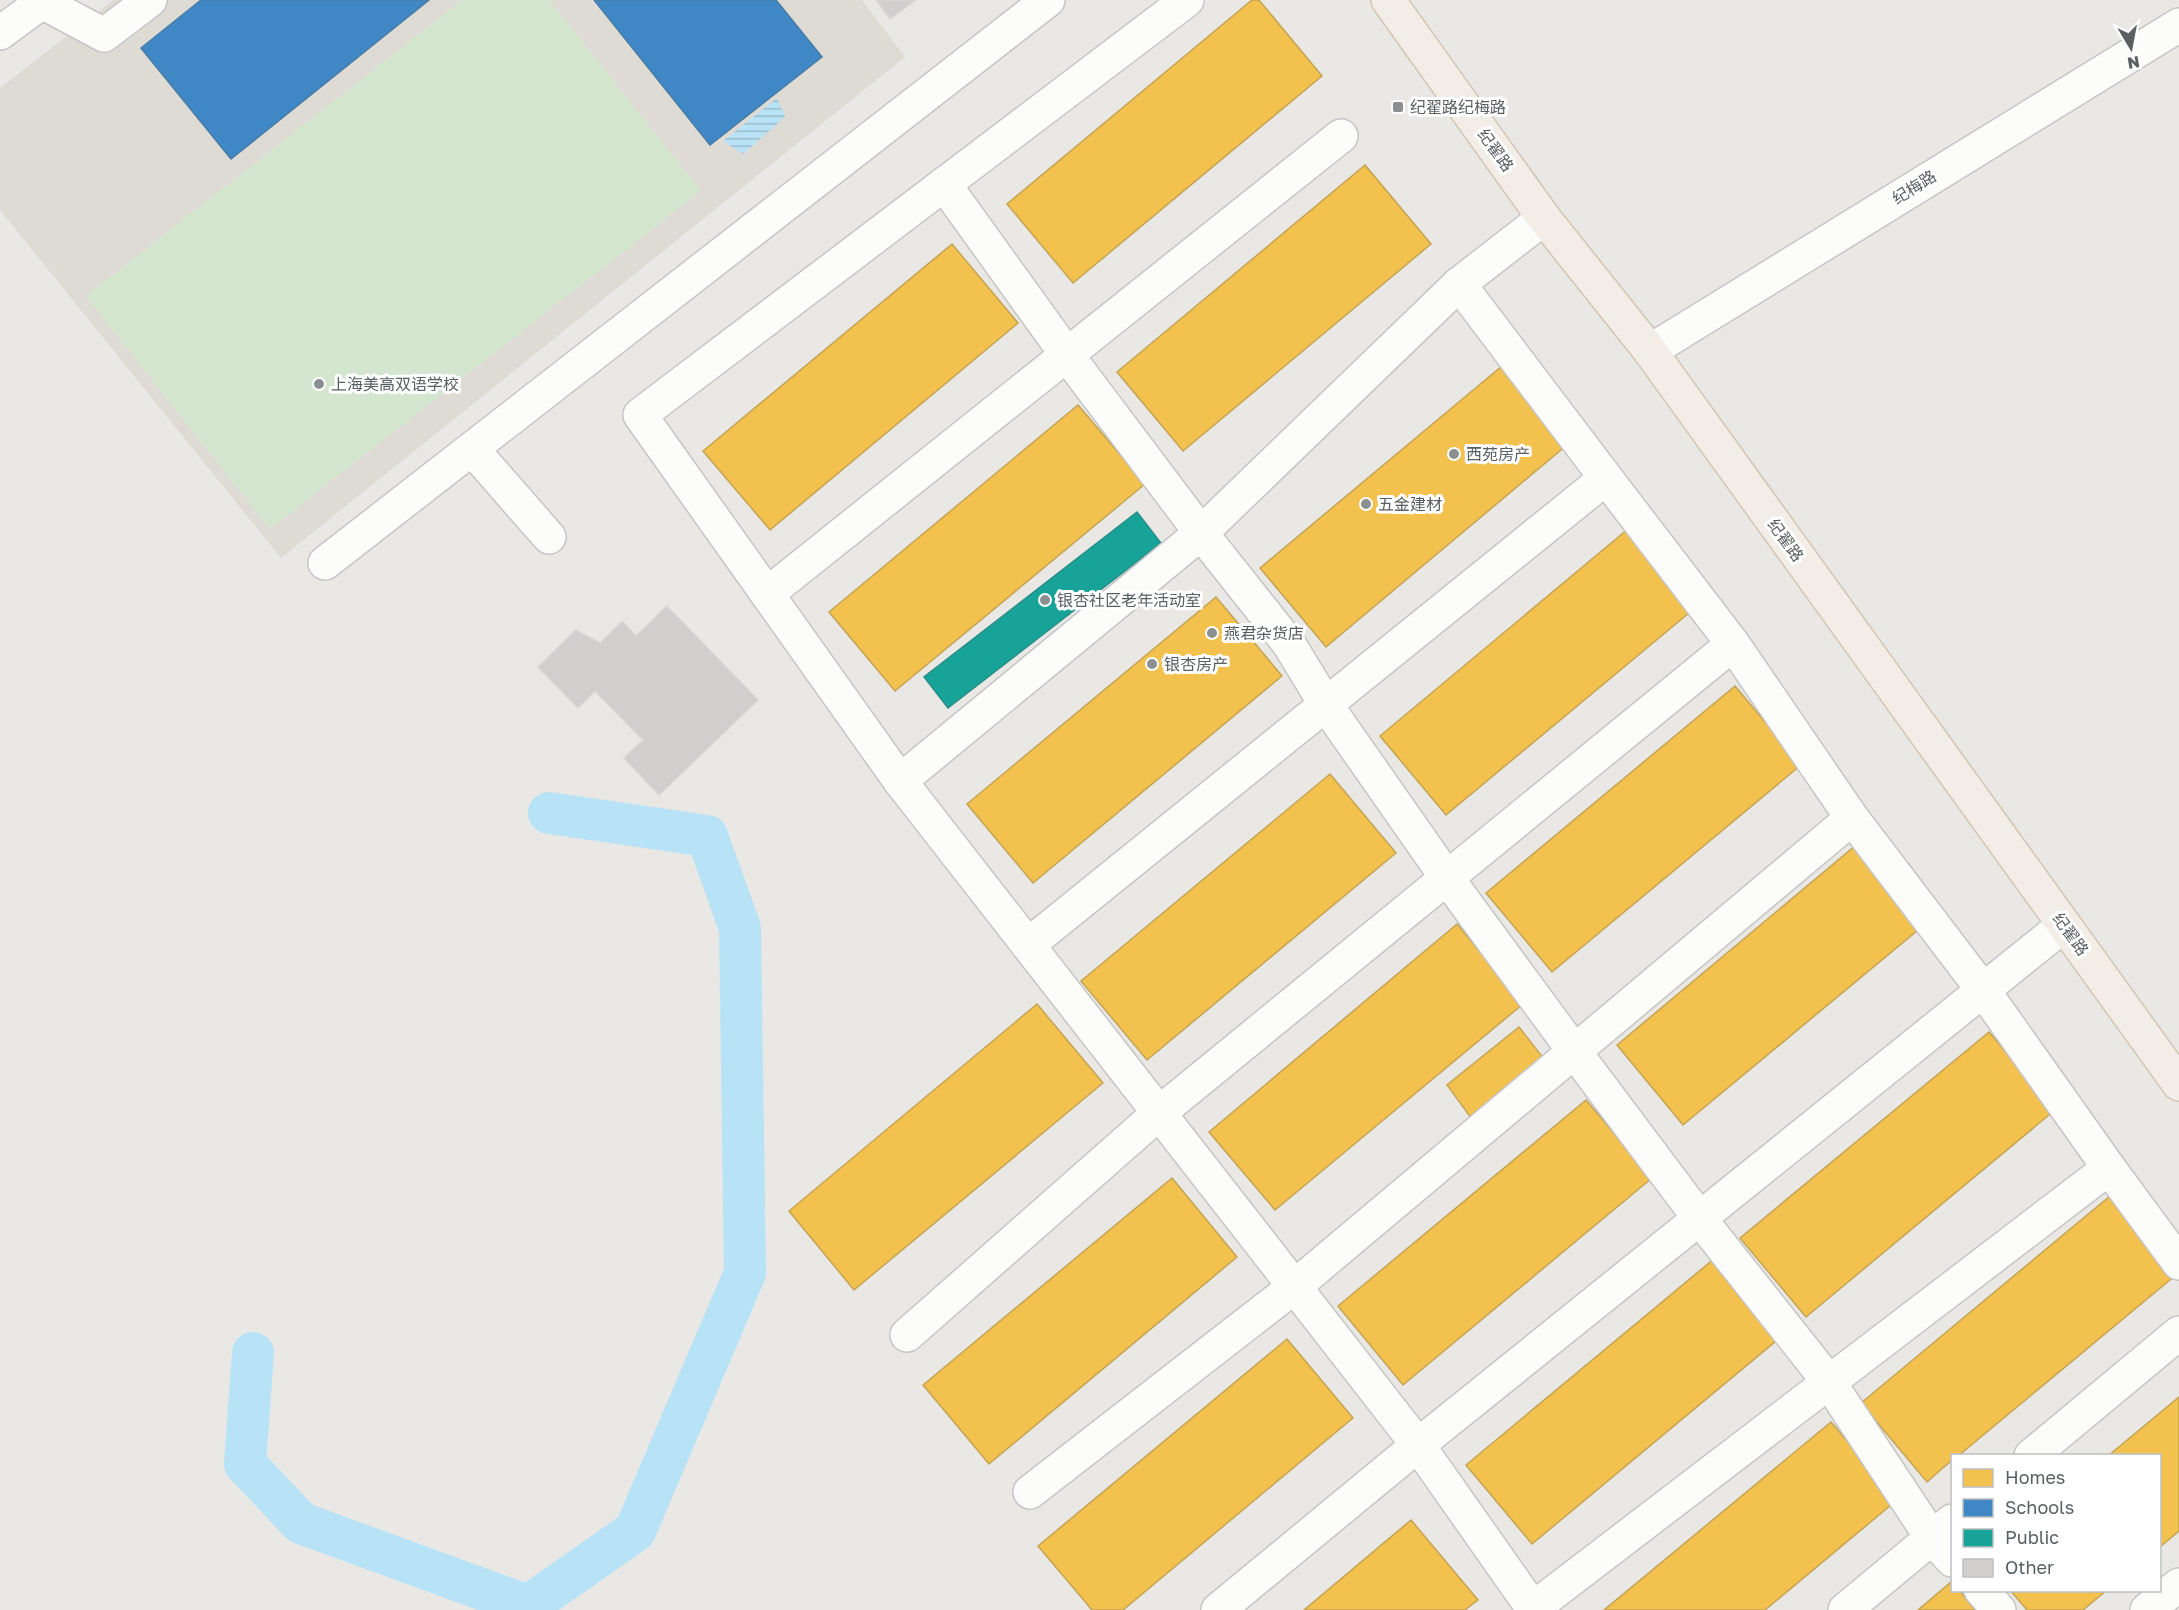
<svg xmlns="http://www.w3.org/2000/svg" width="2179" height="1610" viewBox="0 0 2179 1610" font-family="'Golos Text','Noto Sans SC',sans-serif">
  <defs>
    <pattern id="water-rules" width="6" height="5" patternUnits="userSpaceOnUse" patternTransform="scale(1.5)"><rect width="6" height="5" fill="#b8e3f6"/><path d="M0 2.5h6" fill="none" stroke="#99bbcb"/></pattern>
  </defs>
  <rect width="100%" height="100%" fill="#eae8e5"/>
  <path fill="#dedad4" d="M113 0H862L905 57 281 558 0 210V88Z"/>
  <path fill="#d5e6d0" d="M462 0H549L701 191 270 529 86 296Z"/>
  <path fill="url(#water-rules)" d="M777 98 785 117 743 154 723 141Z"/>
  <g fill="#f2c14e" stroke="#c4a454" stroke-width="1.5">
    <path d="M1252 0H1259L1322 76 1073 283 1007 204Z"/>
    <path d="M1365 165 1431 244 1183 451 1117 372Z"/>
    <path d="M952 244 1018 323 770 530 703 451Z"/>
    <path d="M1508 361 1574 439 1326 647 1260 568Z"/>
    <path d="M1078 405 1145 484 895 691 829 612Z"/>
    <path d="M1628 529 1695 608 1446 815 1380 736Z"/>
    <path d="M1216 597 1282 676 1033 883 967 804Z"/>
    <path d="M1735 686 1801 765 1552 972 1486 893Z"/>
    <path d="M1330 774 1396 853 1147 1060 1081 981Z"/>
    <path d="M1862 840 1924 925 1683 1125 1617 1045Z"/>
    <path d="M1457 924 1523 1004 1275 1210 1209 1132Z"/>
    <path d="M1037 1004 1103 1083 854 1290 789 1211Z"/>
    <path d="M1519 1027 1548 1064 1474 1122 1447 1085Z"/>
    <path d="M1989 1032 2055 1110 1806 1317 1740 1238Z"/>
    <path d="M1586 1100 1652 1178 1403 1385 1338 1306Z"/>
    <path d="M1172 1178 1237 1257 989 1464 923 1385Z"/>
    <path d="M2110 1196 2176 1275 1958 1456H1952V1460L1927 1482 1861 1403Z"/>
    <path d="M1715 1258 1781 1337 1532 1544 1466 1465Z"/>
    <path d="M1287 1339 1353 1418 1123 1610H1092L1038 1546Z"/>
    <path d="M2179 1397V1531L2160 1547V1456H2108Z"/>
    <path d="M1831 1422 1897 1500 1765 1610H1604Z"/>
    <path d="M1411 1520 1478 1600 1465 1610H1304Z"/>
    <path d="M1951 1582 1952 1590H1959L1975 1610H1918Z"/>
    <path d="M2010 1590H2107L2083 1610H2027Z"/>
  </g>
  <g fill="#3f88c5" stroke="#477ca7" stroke-width="1.5">
    <path d="M201 0H429L231 159 141 48Z"/>
    <path d="M594 0H776L822 57 710 145Z"/>
  </g>
  <path fill="#17a398" stroke="#2b8f88" stroke-width="1.5" d="M1137 512 1161 543 948 708 924 677Z"/>
  <g fill="none" stroke-linecap="round" stroke-linejoin="round">
    <g stroke="#b8e3f6" stroke-width="42">
      <path d="M253 1353 245 1464 301 1523 528 1606 527 1610"/>
      <path d="M528 1606 635 1531 745 1273 740 928 707 836 549 813"/>
    </g>
  </g>
  <g fill="#d1cfce" stroke="#d9d7d4" stroke-width="1.5">
    <path d="M876 0H916L890 19Z"/>
    <path d="M667 606 758 700 659 795 624 758 643 740 595 691 578 708 538 667 576 630 600 643 622 621 636 636Z"/>
  </g>
  <g fill="none" stroke-linecap="round" stroke-linejoin="round">
    <g stroke="#c6c5c6" stroke-width="36">
      <g id="minor">
        <path d="M1187 0 640 415 900 781 1201 533 1459 284 1544 218"/>
        <path d="M42 2 104 35 150 0"/>
        <path d="M0 33 45 0"/>
        <path d="M944 184 1067 355 1201 533 1289 644 1326 705 1447 878 1574 1051 1700 1219 1829 1382 1932 1538 1952 1560"/>
        <path d="M1650 351 2179 25"/>
        <path d="M472 449 549 537"/>
        <path d="M325 563 1048 0"/>
        <path d="M767 594 1341 136"/>
        <path d="M900 781 1418 1445 1218 1610"/>
        <path d="M1028 945 1606 478 1459 284"/>
        <path d="M2109 1168 2179 1263"/>
        <path d="M907 1335 1159 1113 1733 644 1606 478"/>
        <path d="M2031 1456 2179 1333"/>
        <path d="M1030 1492 1294 1287 1852 818 1733 644"/>
        <path d="M1981 1590 1999 1610"/>
        <path d="M1531 1610 2109 1168 1983 990 1852 818"/>
        <path d="M1534 1610 1418 1445 2064 925"/>
        <path d="M1845 1610 1952 1521"/>
        <path d="M2147 1610 2179 1585"/>
      </g>
    </g>
    <g stroke="#d2c5b3" stroke-width="36">
      <path id="major" d="M1388 0 1544 218 1650 351 2179 1084"/>
    </g>
    <use href="#minor" stroke="#fcfcfb" stroke-width="33"/>
    <use href="#major" stroke="#f2eee7" stroke-width="33"/>
  </g>
  <g fill="#8c8f90" stroke="#fff" stroke-width="2">
    <rect x="1392" y="101" width="12" height="12" rx="3"/>
    <circle cx="319" cy="384" r="6"/>
    <circle cx="1454" cy="454" r="6"/>
    <circle cx="1366" cy="504" r="6"/>
    <circle cx="1045" cy="600" r="6"/>
    <circle cx="1212" cy="633" r="6"/>
    <circle cx="1152" cy="664" r="6"/>
  </g>
  <g text-anchor="middle" stroke-width="6" stroke-linejoin="round" paint-order="stroke">
    <g font-size="16" fill="#5a5f62" stroke="#fff" text-anchor="start">
      <text x="1410" y="113">纪翟路纪梅路</text>
      <text x="331" y="390">上海美高双语学校</text>
      <text x="1466" y="460">西苑房产</text>
      <text x="1378" y="510">五金建材</text>
      <text x="1057" y="606">银杏社区老年活动室</text>
      <text x="1224" y="639">燕君杂货店</text>
      <text x="1164" y="670">银杏房产</text>
    </g>
    <g font-size="16" fill="#5a5f62" stroke="#fff">
      <text transform="translate(1496 150) rotate(54)" y="6">纪翟路</text>
      <text transform="translate(1914 187) rotate(-32)" y="6">纪梅路</text>
      <text transform="translate(1786 540) rotate(54)" y="6">纪翟路</text>
      <text transform="translate(2071 934) rotate(54)" y="6">纪翟路</text>
    </g>
  </g>
  <rect x="1951" y="1454" width="210" height="138" fill="#ffffff" stroke="#bdbfc0" stroke-width="1.5"/>
  <rect x="1963" y="1469" width="30" height="18" fill="#f2c14e" stroke="#bdbfc0" stroke-width="1.5"/>
  <text x="2005" y="1484" font-size="18" fill="#5a5f62">Homes</text>
  <rect x="1963" y="1499" width="30" height="18" fill="#3f88c5" stroke="#bdbfc0" stroke-width="1.5"/>
  <text x="2005" y="1514" font-size="18" fill="#5a5f62">Schools</text>
  <rect x="1963" y="1529" width="30" height="18" fill="#17a398" stroke="#bdbfc0" stroke-width="1.5"/>
  <text x="2005" y="1544" font-size="18" fill="#5a5f62">Public</text>
  <rect x="1963" y="1559" width="30" height="18" fill="#d1cfce" stroke="#bdbfc0" stroke-width="1.5"/>
  <text x="2005" y="1574" font-size="18" fill="#5a5f62">Other</text>
  <g transform="translate(2131 48) rotate(170)" stroke="#ffffff" stroke-width="4.5" paint-order="stroke">
  <path d="M0-4.5L10 22L0 15L-10 22Z" fill="#5a5f62"/>
  <text y="-9" font-size="16" font-weight="bold" text-anchor="middle" fill="#5a5f62">N</text>
  </g>
</svg>
